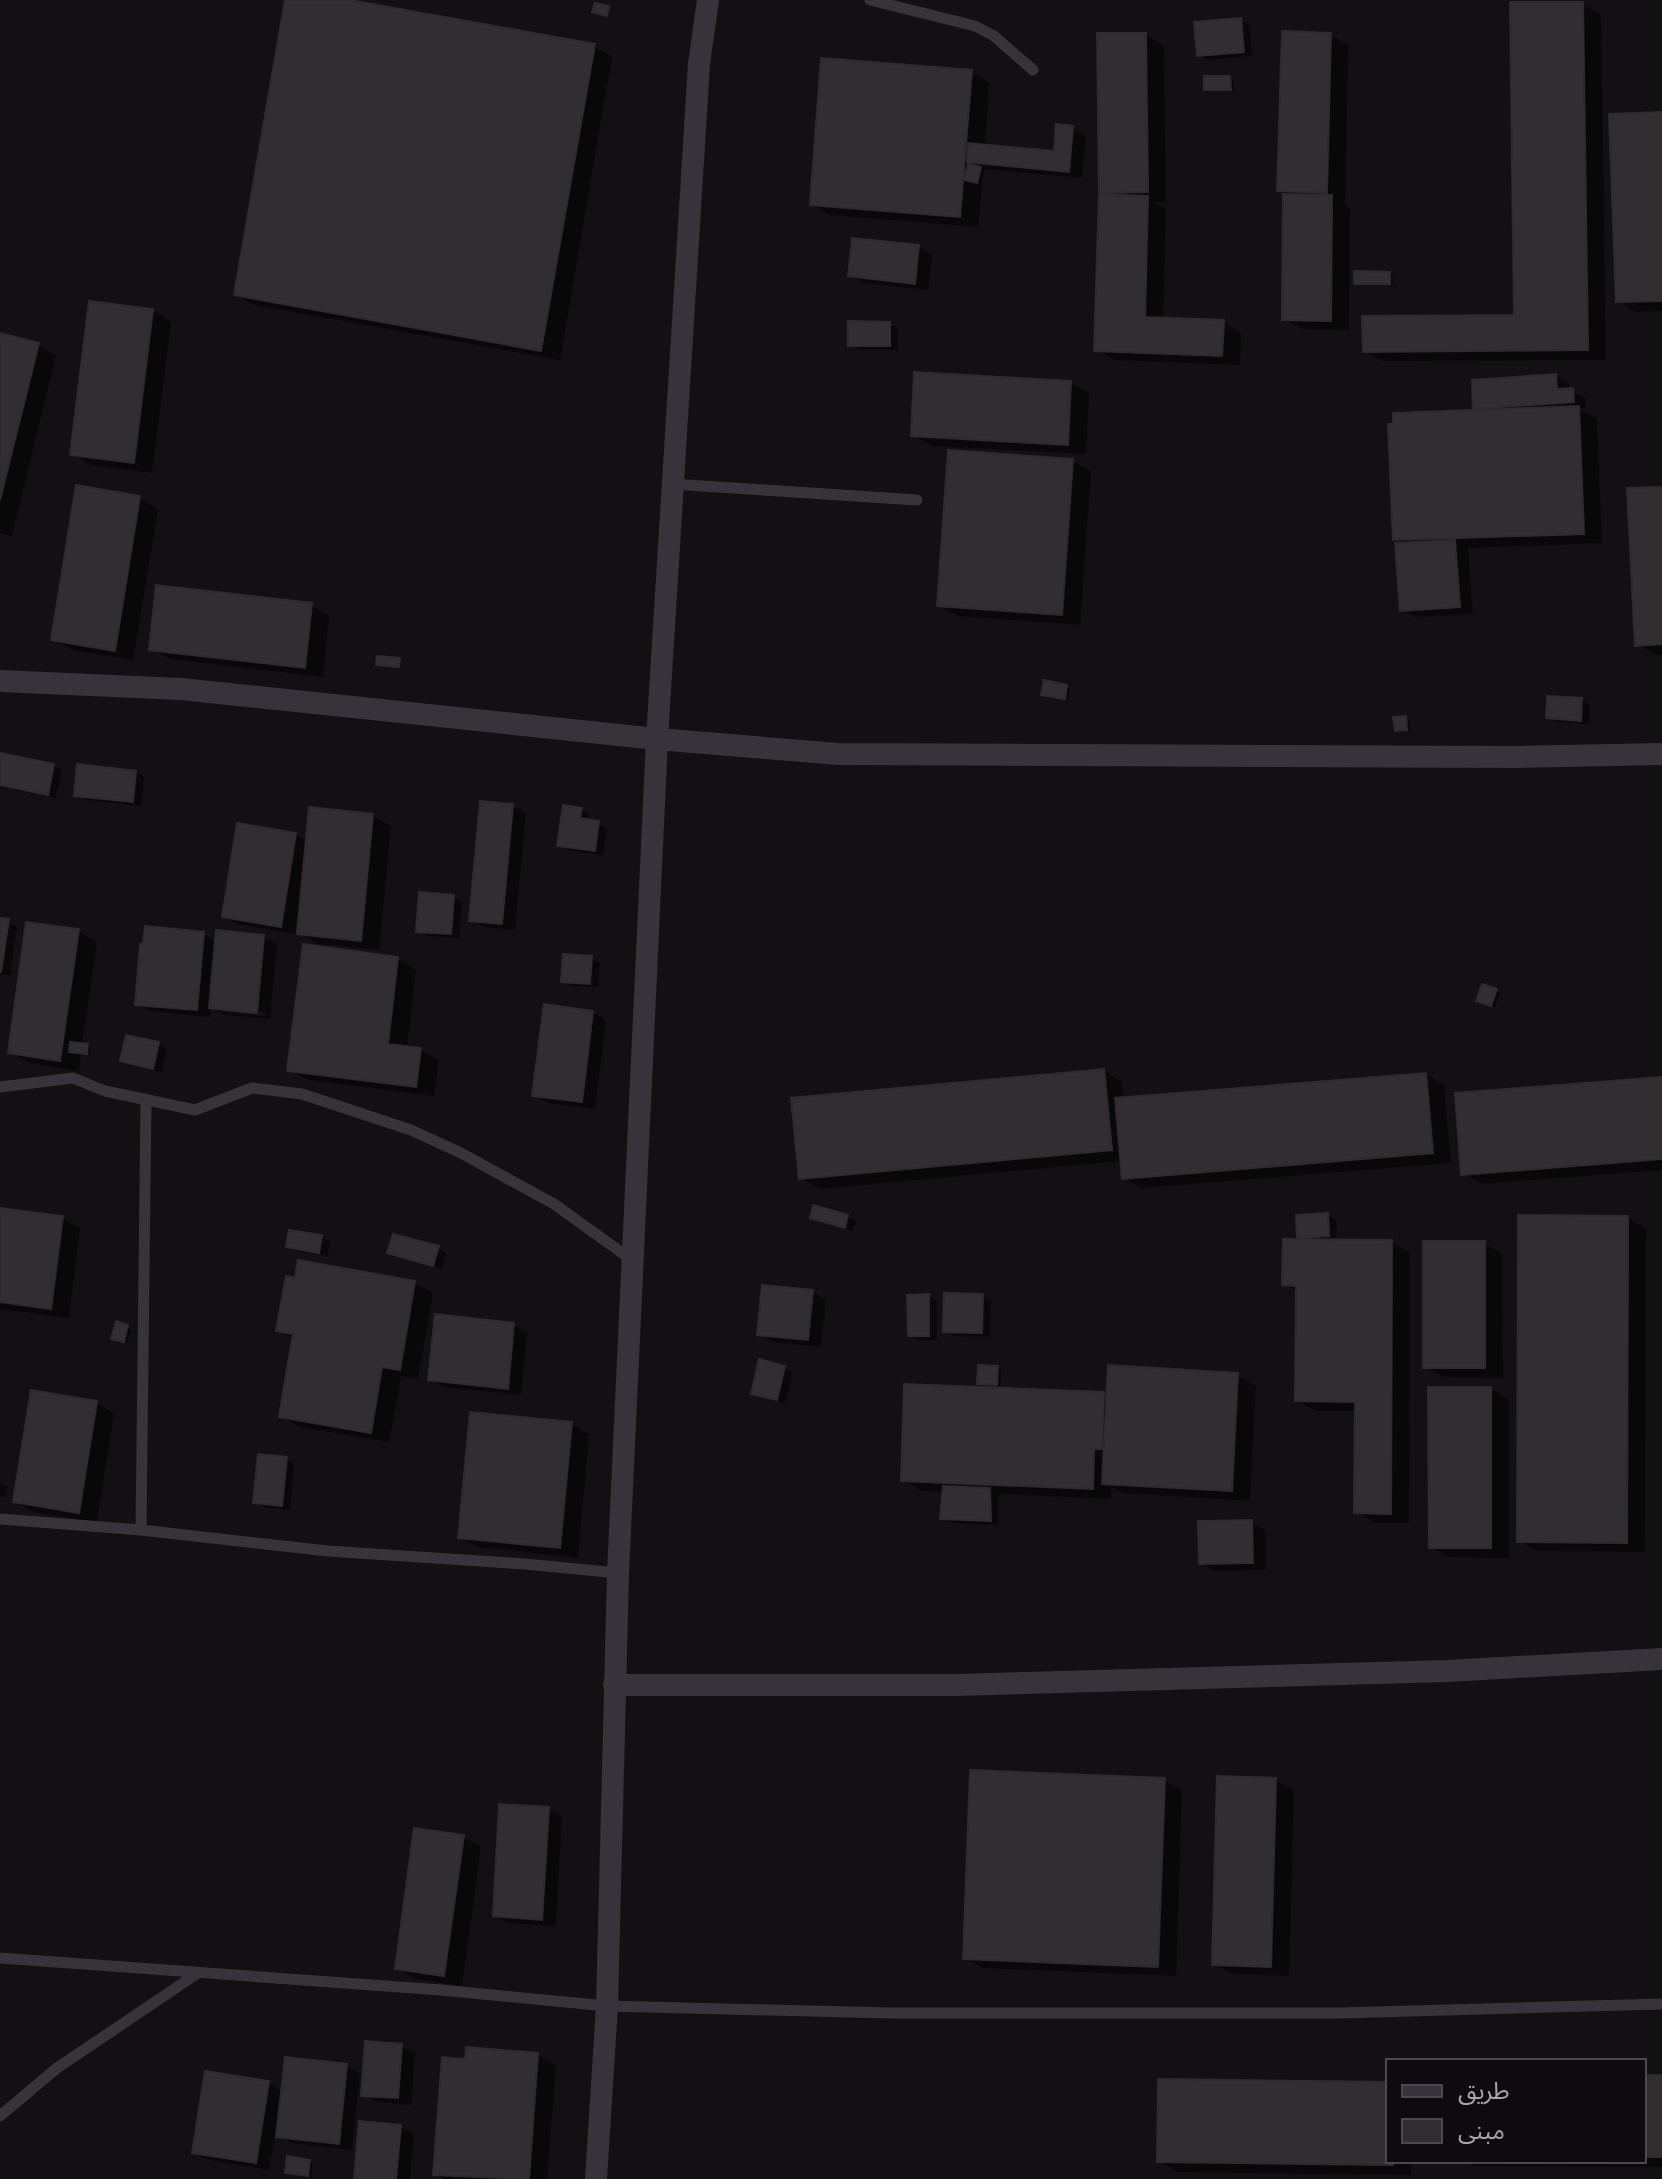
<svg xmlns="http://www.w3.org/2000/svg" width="1662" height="2179" viewBox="0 0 1662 2179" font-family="Quicksand,'Noto Sans Arabic',sans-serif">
  <rect width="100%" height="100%" fill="#121012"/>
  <g fill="#0007" fill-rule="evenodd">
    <path d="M287 0H339L594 46 612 57 560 360 254 305 236 294Z"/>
    <path d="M1582 4 1601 15 1606 360 1383 361 1365 351 1516 317Z"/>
    <path d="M1240 20 1249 25 1252 56 1208 60 1199 55Z"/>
    <path d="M1146 35 1164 46 1166 202H1154L1166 209 1163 320 1223 322 1241 333 1240 365 1115 360 1096 350 1110 196 1101 191Z"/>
    <path d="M1330 35 1348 45 1345 205 1350 208 1349 330 1302 329 1284 319 1285 194 1279 190Z"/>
    <path d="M971 72 989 83 985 146 1056 153 1073 128 1086 136 1082 178 984 169 978 227 830 215 812 204Z"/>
    <path d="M1230 78 1234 80V91L1206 89Z"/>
    <path d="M1662 114V311L1636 312 1618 301Z"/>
    <path d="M919 247 932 255 928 290 864 283 850 275Z"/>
    <path d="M1390 274 1393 276V285L1356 283Z"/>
    <path d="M153 311 171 322 152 473 91 465 73 454Z"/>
    <path d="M889 324 898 329V350L858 349 850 344Z"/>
    <path d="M0 335 38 345 56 356 12 536 0 533Z"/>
    <path d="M1555 376 1569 384V390L1586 398V408L1579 409 1597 419 1602 543 1468 548 1473 614 1415 617 1402 610 1405 545 1395 539 1482 412 1475 408Z"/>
    <path d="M1070 383 1089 393 1086 454 932 446 913 435Z"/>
    <path d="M1072 461 1091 471 1080 625 957 616 939 605Z"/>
    <path d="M1662 489V655H1656L1637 644Z"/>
    <path d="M139 498 158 509 133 660 72 650 53 639Z"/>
    <path d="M311 605 329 616 323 677 170 659 151 649Z"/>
    <path d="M1066 686 1070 689 1068 700 1043 694Z"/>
    <path d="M1582 700 1590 705 1589 724 1556 722 1548 717Z"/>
    <path d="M1406 718 1409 720 1410 731 1400 732 1397 730Z"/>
    <path d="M0 755 53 766 62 771 56 798 0 787Z"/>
    <path d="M136 772 144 777 141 806 85 800 76 795Z"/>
    <path d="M512 806 526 813 515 930 485 927 471 920Z"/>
    <path d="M581 810 590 815 589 822 607 828 603 855 568 850 560 845Z"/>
    <path d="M372 816 391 826 379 950 318 944 299 933 301 913H298L295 934 237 924 224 916 238 826 296 835 308 842Z"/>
    <path d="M453 897 462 902 459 938 427 936 418 931Z"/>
    <path d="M0 920 17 926 10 975 0 974Z"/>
    <path d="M78 931 97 942 82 1045 91 1048 90 1054 81 1053 79 1071 29 1063 10 1052Z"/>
    <path d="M203 934 217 942 263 937 277 944 270 1019 225 1015 211 1007 210 1017 150 1011 137 1004ZM223 1008 267 1012 266 1016 223 1012Z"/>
    <path d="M591 958 600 963 598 987 572 986 563 981Z"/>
    <path d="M398 959 416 970 407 1048 420 1050 439 1060 434 1096 308 1080 289 1070Z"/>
    <path d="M1496 991 1500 993 1495 1007 1482 1002Z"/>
    <path d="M593 1012 606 1020 595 1109 548 1103 534 1095Z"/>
    <path d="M158 1044 167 1049 162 1072 131 1065 122 1060Z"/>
    <path d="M1104 1071 1122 1082 1124 1100 1426 1075 1444 1085 1451 1163 1142 1188 1124 1178 1122 1161 819 1189 801 1178Z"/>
    <path d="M1662 1079V1170L1482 1184 1463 1173Z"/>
    <path d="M0 1210 62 1218 80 1228 69 1318 0 1309Z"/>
    <path d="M1327 1215 1336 1220 1337 1242H1392L1410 1253 1409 1523H1375L1356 1512 1357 1411H1316L1297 1400 1298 1292 1285 1284 1307 1241 1299 1237Z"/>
    <path d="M847 1216 856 1221 853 1231 820 1222 812 1217Z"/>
    <path d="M1628 1218 1646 1229 1645 1552 1537 1551 1519 1540Z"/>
    <path d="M321 1237 330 1242 328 1256 296 1251 288 1246Z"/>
    <path d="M1484 1243 1502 1254 1503 1378 1444 1377 1425 1367Z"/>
    <path d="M438 1248 446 1253 442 1269 398 1257 390 1252Z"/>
    <path d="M414 1283 433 1293 418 1379 401 1376 389 1442 300 1427 281 1416 294 1339 278 1330Z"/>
    <path d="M812 1292 826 1300 821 1347 773 1342 760 1334Z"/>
    <path d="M929 1296 937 1301V1340H919L910 1335Z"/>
    <path d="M982 1296 991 1301 990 1337 954 1336 945 1331Z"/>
    <path d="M117 1324 131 1329 128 1342 117 1340Z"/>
    <path d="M514 1325 527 1333 521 1395 444 1387 430 1379Z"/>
    <path d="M784 1368 793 1373 785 1404 753 1393Z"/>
    <path d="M998 1368 1001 1370 1000 1386 979 1383Z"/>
    <path d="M1237 1375 1256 1386 1250 1501 1122 1493 1112 1487 1111 1499 998 1494 999 1525 951 1523 942 1518 944 1492 921 1491 903 1480 1104 1394 1108 1397Z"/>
    <path d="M1491 1389 1509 1400V1558L1449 1557 1431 1547Z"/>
    <path d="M96 1403 114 1413 97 1522 33 1512 15 1501Z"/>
    <path d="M571 1424 589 1435 578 1558 478 1547 460 1537Z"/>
    <path d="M286 1459 294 1464 290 1510 264 1507 255 1502Z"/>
    <path d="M0 1484 8 1487 4 1497 0 1496Z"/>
    <path d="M1252 1522 1265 1530 1266 1570 1214 1571 1201 1563Z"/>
    <path d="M1164 1780 1182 1791 1176 1976 983 1968 965 1958Z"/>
    <path d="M1276 1780 1294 1791 1289 1976 1233 1974 1214 1964Z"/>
    <path d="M549 1809 562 1817 556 1926 508 1923 495 1915Z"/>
    <path d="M463 1837 481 1847 462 1986 415 1979 397 1968Z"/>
    <path d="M401 2046 415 2053 411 2105 377 2102 363 2094Z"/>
    <path d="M538 2055 556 2066 547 2179H444L435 2174 467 2062Z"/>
    <path d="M347 2066 360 2074 352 2150 292 2143 275 2134 269 2170 208 2160 194 2152 268 2083 283 2091Z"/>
    <path d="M1644 2077H1662V2167L1473 2166 1465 2161H1644Z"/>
    <path d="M1388 2084V2161H1411V2175L1178 2172 1159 2161Z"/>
    <path d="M400 2127 414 2135 410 2179H356Z"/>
    <path d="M310 2161 313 2164 311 2177 287 2172Z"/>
  </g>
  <g fill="#312d31" stroke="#2e2a2e" stroke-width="2">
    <path d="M285 0H350L595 44 541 351 234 295Z"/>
    <path d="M1510 2H1583L1588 350 1363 352 1362 316 1514 315Z"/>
    <path d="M595 3 609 6 607 16 592 12Z"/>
    <path d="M1241 18 1244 52 1197 56 1194 22Z"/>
    <path d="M1282 31 1331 33 1327 193 1277 191Z"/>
    <path d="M1097 33H1146L1148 192 1099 193Z"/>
    <path d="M821 58 972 70 960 217 810 205Z"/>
    <path d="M1204 76H1230L1231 90H1204Z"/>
    <path d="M1662 112V301L1616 302 1609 114Z"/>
    <path d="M1056 124 1073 126 1069 172 967 162 968 143 1054 151Z"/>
    <path d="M968 164 981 167 977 183 964 180Z"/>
    <path d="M1099 194 1148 196 1145 317 1224 320 1222 356 1094 351Z"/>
    <path d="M1283 194 1332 195 1331 321 1282 320Z"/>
    <path d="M852 238 919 245 915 284 848 276Z"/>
    <path d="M1354 271 1390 272V284H1354Z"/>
    <path d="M89 301 153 309 134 463 70 455Z"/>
    <path d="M848 321 890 322V346H848Z"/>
    <path d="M0 333 39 343 0 500Z"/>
    <path d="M914 372 1071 381 1068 445 911 436Z"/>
    <path d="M1556 374 1557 389 1573 388 1574 402 1473 409 1472 380Z"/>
    <path d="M1579 406 1584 534 1393 540 1388 424H1393V413Z"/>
    <path d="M948 450 1073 459 1062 615 937 606Z"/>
    <path d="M76 485 140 496 115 651 51 640Z"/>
    <path d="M1662 487V644L1635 646 1627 488Z"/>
    <path d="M1455 540 1460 607 1400 611 1395 543Z"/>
    <path d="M156 585 312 603 305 668 149 650Z"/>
    <path d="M377 656 400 658 399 667 376 665Z"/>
    <path d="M1044 680 1067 685 1065 699 1041 695Z"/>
    <path d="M1547 696 1582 698 1581 721 1546 718Z"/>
    <path d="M1406 716 1407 730 1395 731 1393 717Z"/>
    <path d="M0 753 54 764 48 795 0 785Z"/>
    <path d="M77 764 136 771 133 802 74 796Z"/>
    <path d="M480 801 513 804 502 924 469 921Z"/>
    <path d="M563 805 582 808 580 818 599 821 595 851 557 846Z"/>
    <path d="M309 807 373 814 361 941 297 934Z"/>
    <path d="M237 823 296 833 281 927 222 917Z"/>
    <path d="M419 892 454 895 451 934 416 932Z"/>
    <path d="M0 918 9 919 1 972H0Z"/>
    <path d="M26 922 79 929 60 1061 8 1053Z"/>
    <path d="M145 926 204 932 197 1010 135 1005 140 944H143Z"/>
    <path d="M216 930 264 935 257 1013 209 1008Z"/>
    <path d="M303 944 398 957 388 1044 421 1048 416 1087 287 1071Z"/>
    <path d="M563 954 592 956 590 984 561 982Z"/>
    <path d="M1482 984 1497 989 1491 1006 1476 1001Z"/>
    <path d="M544 1004 593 1011 582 1102 532 1096Z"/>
    <path d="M126 1035 159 1042 153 1069 120 1061Z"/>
    <path d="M70 1042 88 1044 87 1054 69 1052Z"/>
    <path d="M1104 1069 1112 1150 799 1179 791 1098Z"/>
    <path d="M1426 1073 1433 1153 1122 1179 1115 1098Z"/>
    <path d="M1662 1077V1159L1461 1175 1455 1093Z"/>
    <path d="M813 1205 848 1215 845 1228 810 1218Z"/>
    <path d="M0 1208 63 1216 51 1309 0 1302Z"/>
    <path d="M1328 1213 1329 1236 1297 1238 1296 1215Z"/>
    <path d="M1518 1215 1628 1216 1627 1543 1517 1542Z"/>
    <path d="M289 1230 322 1235 319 1253 286 1247Z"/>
    <path d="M393 1234 439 1246 433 1266 387 1253Z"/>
    <path d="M1283 1239 1392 1240 1391 1514 1354 1513 1355 1402 1295 1401 1296 1286 1282 1285Z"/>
    <rect x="1423" y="1241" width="62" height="127"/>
    <path d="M298 1260 415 1281 400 1370 382 1367 371 1433 279 1417 293 1334 276 1331 286 1276 295 1278Z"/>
    <path d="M762 1285 813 1290 808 1340 757 1335Z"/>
    <path d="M944 1293 983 1294 982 1333 943 1332Z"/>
    <path d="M929 1294V1336H908L907 1295Z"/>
    <path d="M435 1314 514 1323 508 1389 428 1380Z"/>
    <path d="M116 1321 128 1325 124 1342 111 1339Z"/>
    <path d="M759 1359 785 1366 777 1400 751 1394Z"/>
    <path d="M978 1365 998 1366 997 1385 977 1384Z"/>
    <path d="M1108 1365 1238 1373 1232 1491 1102 1484Z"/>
    <path d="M904 1384 1104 1392 1102 1449H1094L1093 1489 901 1481Z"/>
    <path d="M1428 1387H1491V1548H1429Z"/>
    <path d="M31 1390 97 1401 79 1513 13 1502Z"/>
    <path d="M470 1412 572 1422 560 1548 458 1538Z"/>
    <path d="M258 1454 287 1457 282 1506 253 1503Z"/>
    <path d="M943 1486 990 1488 991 1521 940 1519Z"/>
    <path d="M1252 1520 1253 1563 1199 1564 1198 1521Z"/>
    <path d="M970 1770 1165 1778 1158 1967 963 1959Z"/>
    <path d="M1217 1776 1276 1778 1271 1967 1212 1965Z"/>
    <path d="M499 1804 549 1807 542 1920 493 1916Z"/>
    <path d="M414 1828 464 1835 444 1976 395 1969Z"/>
    <path d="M365 2041 402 2044 398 2098 361 2096Z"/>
    <path d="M466 2047 538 2053 529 2179 433 2175 442 2057 465 2059Z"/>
    <path d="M285 2057 347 2064 339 2144 276 2137Z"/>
    <path d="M205 2071 269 2081 256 2163 192 2153Z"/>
    <rect x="1644" y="2075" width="18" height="82"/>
    <path d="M1158 2079 1388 2082V2161H1393V2165L1157 2162Z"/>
    <path d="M359 2121 401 2125 396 2179H354Z"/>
    <path d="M287 2156 310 2160 308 2176 285 2173Z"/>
  </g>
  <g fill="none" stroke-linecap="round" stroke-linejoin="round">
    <g stroke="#38333a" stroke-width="11">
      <path d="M870 0 975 26 994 36 1033 70"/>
      <path d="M672 484 917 500"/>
      <path d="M0 1087 73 1078 105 1091 195 1110 252 1088 302 1094 411 1130 461 1153 554 1204 632 1260"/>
      <path d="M0 1519 141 1530 328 1551 525 1564 618 1573"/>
      <path d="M141 1530 146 1099"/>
      <path d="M0 1958 441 1990 607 2006 890 2013H1340L1662 2004"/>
      <path d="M0 2116 57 2068 198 1973"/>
    </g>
    <g stroke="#38333a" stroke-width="22">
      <path d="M0 681 181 689 657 739 838 754 1517 757 1662 754"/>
      <path d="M614 1685H955L1447 1671 1662 1659"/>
      <path d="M596 2179 607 2006 618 1573 657 739 699 64 708 0"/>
    </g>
  </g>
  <rect x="1386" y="2059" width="260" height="104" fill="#0d0b0d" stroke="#4e4750" stroke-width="2"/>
  <rect x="1402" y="2085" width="40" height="12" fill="#38333a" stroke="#4e4750" stroke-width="2"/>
  <text x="1458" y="2099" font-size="24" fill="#afa1b4">طريق</text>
  <rect x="1402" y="2119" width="40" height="24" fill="#312d31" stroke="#4e4750" stroke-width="2"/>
  <text x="1458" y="2139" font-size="24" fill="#afa1b4">مبنى</text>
</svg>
